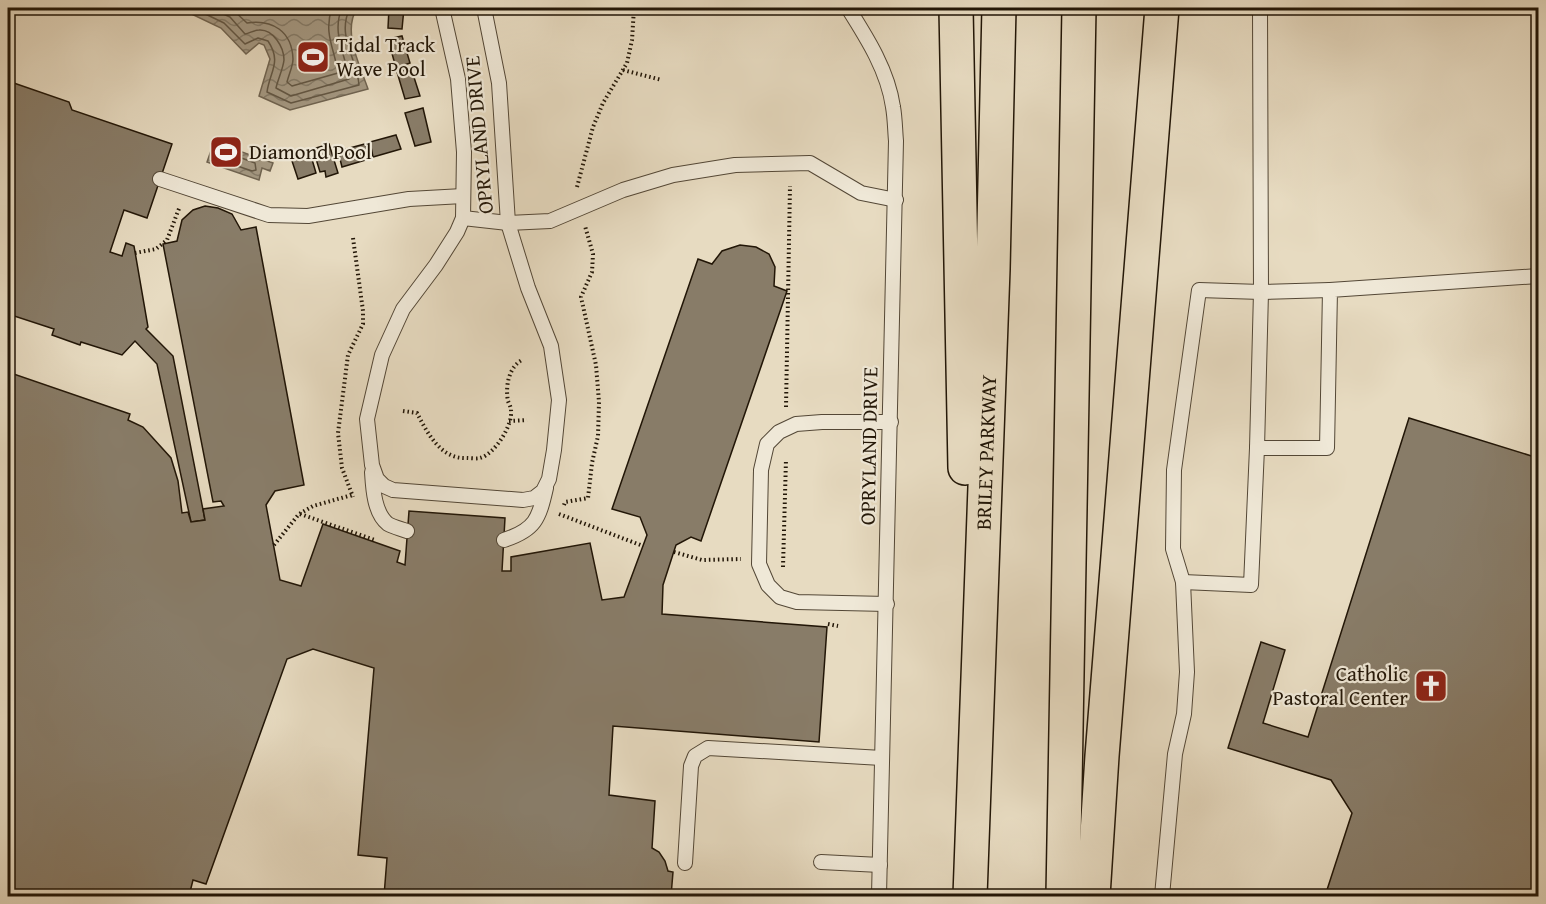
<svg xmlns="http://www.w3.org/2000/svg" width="1546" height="904" viewBox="0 0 1546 904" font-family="'Gentium Book Plus',serif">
  <defs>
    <pattern id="water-waves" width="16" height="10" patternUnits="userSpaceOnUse" patternTransform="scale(1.5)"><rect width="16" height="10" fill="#a49882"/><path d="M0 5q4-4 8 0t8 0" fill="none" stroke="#857b68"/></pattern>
  </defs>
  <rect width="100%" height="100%" fill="#e7dbc1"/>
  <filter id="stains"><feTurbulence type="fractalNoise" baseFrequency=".00333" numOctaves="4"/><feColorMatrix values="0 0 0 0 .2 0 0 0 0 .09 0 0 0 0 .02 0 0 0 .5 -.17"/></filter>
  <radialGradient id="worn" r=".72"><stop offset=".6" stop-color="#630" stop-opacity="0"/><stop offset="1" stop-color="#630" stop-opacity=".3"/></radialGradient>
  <g fill="url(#water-waves)" stroke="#706451" stroke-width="1.5">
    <path d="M179 8H357C342 32 360 65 368 89L290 110 259 96 270 59 264 45 259 43 246 54 221 28Z"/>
    <path d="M214 142 273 163 270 171 262 168 259 180 207 162Z"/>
  </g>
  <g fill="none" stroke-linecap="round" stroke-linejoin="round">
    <g stroke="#635744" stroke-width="1.5">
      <path d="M193 8 224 23 245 44 258 38 268 41C282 62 270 71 267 92L291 103 359 85C357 58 336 36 350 8"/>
      <path d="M210 8 230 17 245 34C250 33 254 30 259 30 273 29 284 47 284 60 283 69 278 79 276 88L291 96 349 79C346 55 331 33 342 8"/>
      <path d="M231 8 247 23C272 19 292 31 293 59 293 66 289 74 287 82L292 86 338 73C335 50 323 33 332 8"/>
      <path d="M220 150 255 163 256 170 252 171 217 159 216 155Z"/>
    </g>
  </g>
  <g fill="#887c68" stroke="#221607" stroke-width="1.5">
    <path d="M389 8H404L402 29 388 28Z"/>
    <path d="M402 36 410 63 396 68 388 39Z"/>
    <path d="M411 68 420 96 405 99 397 72Z"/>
    <path d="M8 81 69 102 72 110 172 144 147 218 124 210 110 252 122 256 126 243 134 246 148 327 146 329 173 356 205 520 191 522 157 364 135 341 122 355 81 342 80 345 52 335 54 329 8 314Z"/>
    <path d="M423 108 431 142 415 146 405 113Z"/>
    <path d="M396 135 401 149 373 157 370 142Z"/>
    <path d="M329 144 338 173 326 177 325 171 320 172 313 149Z"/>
    <path d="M365 144 369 159 342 167 338 151Z"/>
    <path d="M296 156 302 159 311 156 316 173 298 179 292 161Z"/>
    <path d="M205 206 218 208 232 214 241 230 256 227 304 485 275 491 266 505 280 580 301 586 323 524 400 551 397 562 405 565 409 511 505 518 502 571H511V557L590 543 602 600 624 597 647 535 640 517 612 509 698 259 712 264 722 251 740 245 756 247 769 254 775 267 774 286 787 291 701 541 691 537 676 545 663 585 662 614 827 627 819 742 613 726 609 795 655 801 652 848 659 852 665 861 668 871 673 872 671 896H384L387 858 358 855 374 668 313 649 287 659 206 884 193 880 189 896H8V372L130 414 128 420 143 427 171 458 178 481 182 513 188 512 191 522 205 520 203 509 224 506 221 501 213 502 163 244 177 241 182 220 193 210Z"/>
    <path d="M1409 418 1538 458V884L1534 896H1325L1352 813 1331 780 1228 748 1261 642 1285 650 1263 723 1308 737Z"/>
  </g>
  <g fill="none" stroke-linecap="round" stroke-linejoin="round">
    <g stroke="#534736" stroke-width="16">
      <g id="service">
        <path d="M442 8 458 79 464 152 463 218 457 232 436 265 403 309 382 355 367 419 372 465 377 479 384 486 393 490 523 500 534 498 543 491 549 479 554 450 559 400 551 346 528 288 508 223 499 83 484 8"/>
        <path d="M848 8C867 38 888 71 893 107 895 118 895 130 896 141L879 896"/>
        <path d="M1260 8 1261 292 1257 448H1327L1330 290 1538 276"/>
        <path d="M160 179 269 215 308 216 409 199 463 196"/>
        <path d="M463 218 508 223 550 221 623 190 673 175 735 165 810 163 861 193 896 200"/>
        <path d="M372 472C373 488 374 513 388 524 393 527 402 529 407 531"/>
        <path d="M504 540C535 530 539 519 546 488"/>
        <path d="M1183 582 1251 585 1257 448"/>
        <path d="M887 604 797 602 780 597 768 585 759 564 761 470 767 444 779 432 796 424 822 422H891"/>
        <path d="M821 862 880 865"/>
        <path d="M685 863 691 766 695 756 708 748 882 758"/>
        <path d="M1162 896 1175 754 1184 714 1187 672 1183 582 1173 549 1174 470 1199 290 1261 292 1330 290"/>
      </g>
    </g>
    <g stroke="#221607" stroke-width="36">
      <g id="motorway">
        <path d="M956 8 965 468"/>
        <path id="s1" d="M970 896 993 269 999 8"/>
        <path d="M1063 896 1079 8"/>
        <path d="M1093 896 1102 756 1162 8"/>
      </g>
    </g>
    <g stroke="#221607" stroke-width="4" stroke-dasharray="1.5 3" stroke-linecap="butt">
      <path d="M623 70 662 80"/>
      <path d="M577 187 593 127 603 103 627 63 632 40 634 8"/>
      <path d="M353 238 363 311V324L348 355 338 433 342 468 353 497"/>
      <path d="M135 253 156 249 167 240 180 206"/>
      <path d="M786 407 790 186"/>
      <path d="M403 411 417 413C427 432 440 459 466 458 470 458 476 459 480 458 495 454 513 425 511 410 511 407 509 404 508 401 505 386 509 367 522 360"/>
      <path d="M509 421 527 420"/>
      <path d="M564 505 565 502 588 498 592 463 598 436 599 402 596 365 581 297 592 272 593 254 585 226"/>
      <path d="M300 514 375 540"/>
      <path d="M559 514 643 546"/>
      <path d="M274 545 299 514 313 506 352 495"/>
      <path d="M674 552 702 560 741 559"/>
      <path d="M783 567 786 459"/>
      <path d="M828 624 838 626"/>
    </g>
    <use href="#service" stroke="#efe8d7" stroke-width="14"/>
    <use href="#motorway" stroke="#e7dbc1" stroke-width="33"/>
  </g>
  <defs>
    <g id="stadium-square" transform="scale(1.725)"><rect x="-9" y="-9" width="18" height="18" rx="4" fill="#8f2418" stroke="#efe8d7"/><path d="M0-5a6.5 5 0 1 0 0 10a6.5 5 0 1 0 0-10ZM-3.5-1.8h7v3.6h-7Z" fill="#fff"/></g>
    <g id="church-square" transform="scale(1.725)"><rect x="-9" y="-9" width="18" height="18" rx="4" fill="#8f2418" stroke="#efe8d7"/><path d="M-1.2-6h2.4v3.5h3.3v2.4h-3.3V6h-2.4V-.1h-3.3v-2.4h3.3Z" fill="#fff"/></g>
  </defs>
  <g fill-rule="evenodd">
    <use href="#stadium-square" x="313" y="57"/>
    <use href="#stadium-square" x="226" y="152"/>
    <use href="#church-square" x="1431" y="686"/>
  </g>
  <g text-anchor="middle" stroke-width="4.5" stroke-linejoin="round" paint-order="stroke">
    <g font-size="21" fill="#221607" stroke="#efe8d7" text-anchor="start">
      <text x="336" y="52">Tidal Track<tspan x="336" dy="24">Wave Pool</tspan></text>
      <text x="249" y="159">Diamond Pool</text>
      <text x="1408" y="681" text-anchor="end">Catholic<tspan x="1408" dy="24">Pastoral Center</tspan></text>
    </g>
    <g font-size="21" fill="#221607" stroke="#efe8d7">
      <text transform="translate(479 135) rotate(-95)" y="7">OPRYLAND DRIVE</text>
      <text transform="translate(869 446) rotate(-89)" y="7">OPRYLAND DRIVE</text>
      <text dy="7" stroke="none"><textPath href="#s1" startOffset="444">BRILEY PARKWAY</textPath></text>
    </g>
  </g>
  <rect width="1546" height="904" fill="none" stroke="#e7dbc1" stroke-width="30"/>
  <rect x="9" y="9" width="1528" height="886" fill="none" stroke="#221607" stroke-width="3"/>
  <rect x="15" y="15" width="1516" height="874" fill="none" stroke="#221607" stroke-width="1.5"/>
  <rect width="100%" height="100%" filter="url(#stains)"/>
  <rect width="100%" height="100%" fill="url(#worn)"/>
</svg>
